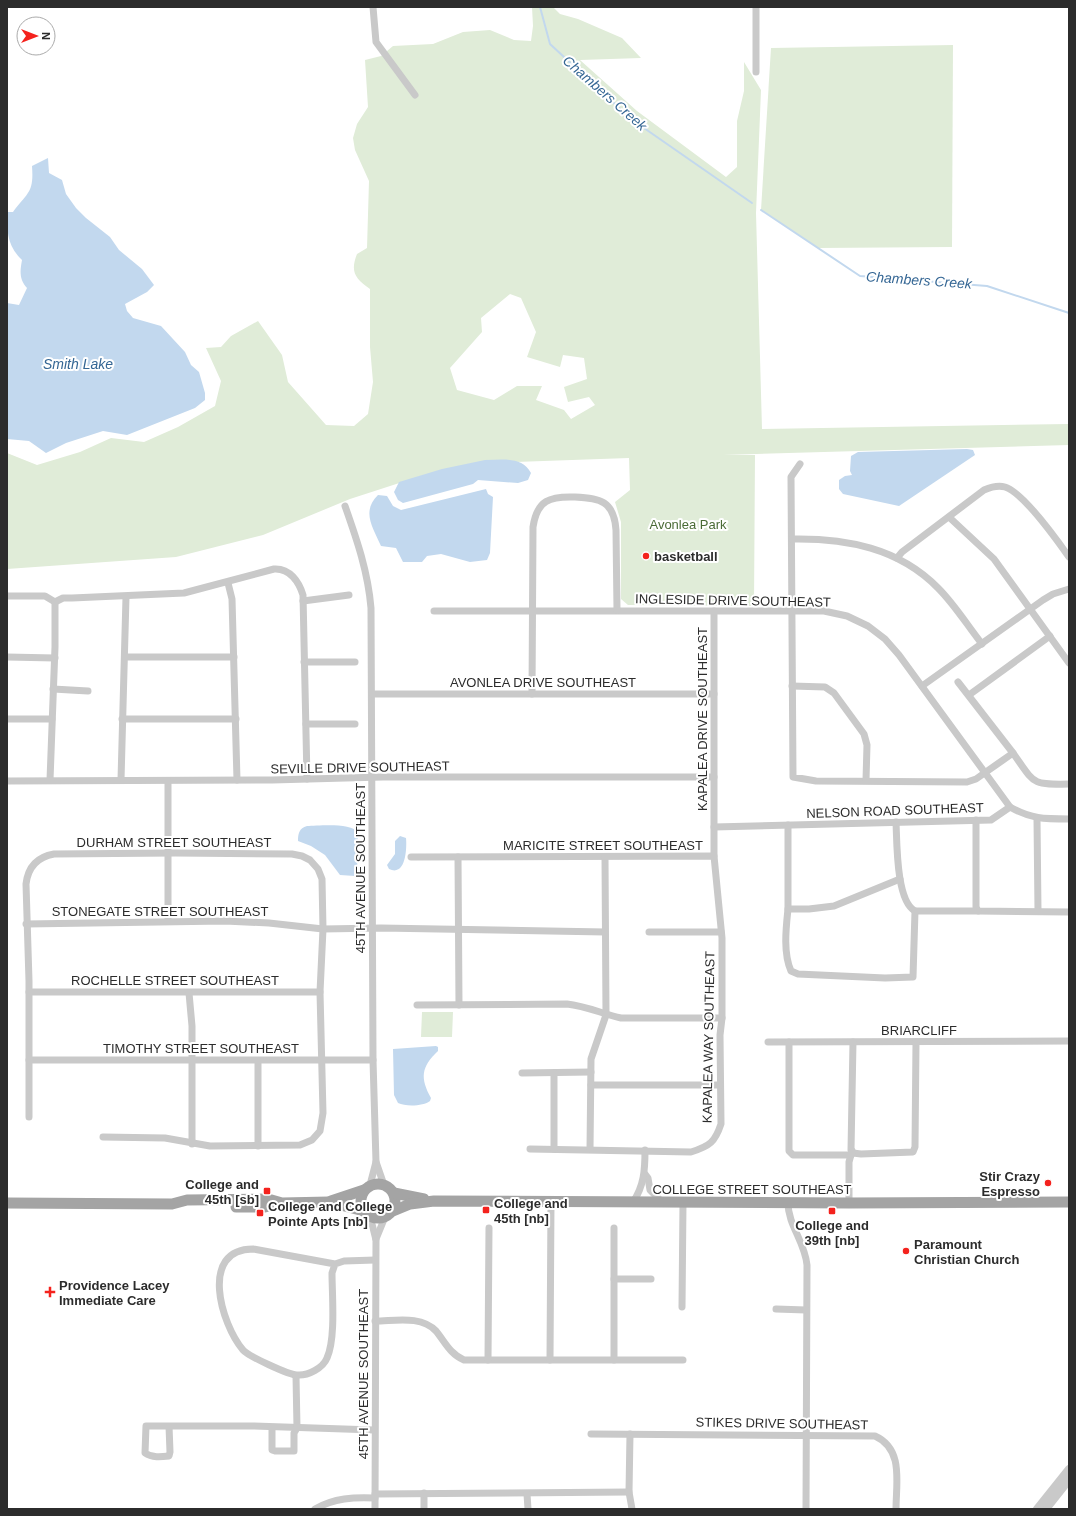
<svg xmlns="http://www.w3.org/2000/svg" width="1076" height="1516" viewBox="0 0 1076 1516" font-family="Arial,sans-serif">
  <rect width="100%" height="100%" fill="#fff"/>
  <g fill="#e0ecd8" fill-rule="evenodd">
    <path d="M532 7H553L560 14 578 19 622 38 641 58 580 60 637 111 726 177 737 167V121L744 91V62L761 90 756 213 762 429 1069 424V445L723 455H755L754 606 628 605 621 599V522L615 502 630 490 629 458 487 463 424 475 350 499 263 535 176 557 7 569V453L37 465 80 452 111 438 144 442 178 427 215 406 221 381 206 348 221 347 231 336 258 321 282 355 288 382 326 425 354 426 368 414 373 382 370 347V289C355 278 350 272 357 254L367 248 369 181 355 150 353 138 357 124 368 107 365 60 381 56 393 46 433 44 463 32 490 30 514 40 531 41 533 26ZM510 294 521 298 536 332 527 357 560 367 563 355 584 358 587 379 564 387 568 402 589 397 595 405 571 419 564 410 536 400 542 386H517L494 400 457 390 450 368 482 332 481 318Z"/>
    <path d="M953 45 952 247 818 248 761 210 771 48Z"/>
    <path d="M422 1012H453L452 1037H421Z"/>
  </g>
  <g fill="#c2d8ee">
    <path d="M48 158 49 173 62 180 66 194 76 208 86 218 110 237 119 250 142 269 154 285 147 292 125 304 127 311 133 318 161 326 185 352 191 365 199 372 205 393V400L195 408 127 435 103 431 66 443 46 453 29 441 7 439V303L19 305 27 288C19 279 20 271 22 260 7 246 7 231 7 212H13C28 192 34 193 32 166Z"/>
    <path d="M967 449 973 450 975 455 899 506 843 494 839 489V480L845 476 852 475 850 471 851 456 858 452Z"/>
    <path d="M485 460C502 460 522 456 531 473L528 480 518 483 478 480 473 484 403 503 398 500 394 492 399 482 442 469Z"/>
    <path d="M486 489 488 494 493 497 490 553 487 560 470 562 441 554 427 556 422 562H403L396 548 381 546C373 527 361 512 378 495L387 496 393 506 401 510Z"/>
    <path d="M307 826C318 826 352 822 358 833L357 874 355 876 340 875 325 855 311 846 298 841C298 834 299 828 307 826Z"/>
    <path d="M400 836 406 838C407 848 406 877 389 869L387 865 395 854V841Z"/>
    <path d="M436 1046 438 1047V1051C421 1067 420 1078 431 1098L430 1101C424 1106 406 1107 398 1103L394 1095 393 1049Z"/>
  </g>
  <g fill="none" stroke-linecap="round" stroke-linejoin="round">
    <g stroke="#c2d8ee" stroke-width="2">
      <path d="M540 7 550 44 631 119 752 203"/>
      <path d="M761 210 860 276 987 286 1069 313"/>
    </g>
    <g stroke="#c9c9c9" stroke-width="7">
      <path d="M373 7 376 42 415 95"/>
      <path d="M756 7V72"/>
      <path d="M800 464 791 477 793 777 816 781 967 782 976 779 1013 753C1035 784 1031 785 1069 784"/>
      <path d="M345 506C357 540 368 572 371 608L373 1060 376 1162 370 1185"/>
      <path d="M950 518 994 559 1069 663"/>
      <path d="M792 539C846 538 899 548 938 588 955 605 967 625 982 644"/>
      <path d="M897 558 902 552 984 490C991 487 998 485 1005 487 1024 493 1057 540 1069 557"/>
      <path d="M228 583 232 599 237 780"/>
      <path d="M7 596H45L55 602"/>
      <path d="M303 601 349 595"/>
      <path d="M55 602 63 598H72L184 593 274 569C290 568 299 582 303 595L307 779"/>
      <path d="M434 611H824L847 616 868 626 885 639 899 655 1010 807"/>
      <path d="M714 611V856"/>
      <path d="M7 657 55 658"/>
      <path d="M125 657H234"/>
      <path d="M304 662H355"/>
      <path d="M958 682 1013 753"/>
      <path d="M792 686 825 687 834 693 864 734 867 745 866 780"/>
      <path d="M922 686 1043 600 1053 594 1069 589"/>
      <path d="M53 689 88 691"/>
      <path d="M373 694H714"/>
      <path d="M532 694 533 527C537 500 550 496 575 497 600 498 614 501 616 530L617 610"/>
      <path d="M969 695 1050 636"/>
      <path d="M7 719H52"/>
      <path d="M122 719H236"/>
      <path d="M306 724H355"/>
      <path d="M50 780 55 647V602"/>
      <path d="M121 780 126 597"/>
      <path d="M7 781 272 780 383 777H714"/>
      <path d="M1037 819 1038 911"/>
      <path d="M976 820V907L978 911 1069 912"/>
      <path d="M896 822C897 842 896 901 915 911H978"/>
      <path d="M788 825V909H809L834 906 900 879"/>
      <path d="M714 827 991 820 1010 807C1031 819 1044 819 1069 819"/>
      <path d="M411 857 714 856 722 938V1018L720 1035 721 1124C715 1142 710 1146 691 1152L530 1149"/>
      <path d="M458 857 459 1005"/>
      <path d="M788 909C786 928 783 953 791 971L798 974 885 978 913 977 915 911"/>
      <path d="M168 921V781"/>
      <path d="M26 924 225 921 269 923 323 929 381 928 605 932"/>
      <path d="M649 932H721"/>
      <path d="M29 992H320"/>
      <path d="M189 993 192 1026V1144"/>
      <path d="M417 1005 567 1004C586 1006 603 1014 621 1018H722"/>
      <path d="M768 1042 1069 1041"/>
      <path d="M789 1042V1151L793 1155H851"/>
      <path d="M853 1042 851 1150 853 1153 861 1154 913 1152 915 1147 916 1042"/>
      <path d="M29 1060H373"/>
      <path d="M258 1061V1146"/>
      <path d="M522 1073 591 1072"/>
      <path d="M554 1073V1149"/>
      <path d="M591 1085H720"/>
      <path d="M29 1117V981L26 884C28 867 37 857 54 854L175 853 292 854 302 856 310 860 318 869 322 879 323 929 320 992 323 1113 320 1131 312 1140 300 1145 210 1146 165 1138 103 1137"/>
      <path d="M590 1149 591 1059 606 1015 605 857"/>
      <path d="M376 1162 384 1185"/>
      <path d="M645 1174 648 1178 650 1190 662 1202"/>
      <path d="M633 1202C644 1186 645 1170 645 1150"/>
      <path d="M788 1203C788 1225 805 1242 807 1265L806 1509"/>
      <path d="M849 1203V1162L852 1151"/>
      <path d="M370 1216 376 1240 375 1509"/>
      <path d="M614 1228V1360"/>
      <path d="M376 1239 385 1217"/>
      <path d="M335 1264 332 1273C332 1295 336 1338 327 1358 323 1368 308 1376 297 1375 289 1375 248 1356 243 1350 221 1324 199 1249 253 1249L335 1264 344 1261 375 1260"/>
      <path d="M614 1279H651"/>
      <path d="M682 1307 683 1203"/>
      <path d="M776 1309 806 1310"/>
      <path d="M375 1321C395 1321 421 1315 436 1331 445 1342 450 1354 464 1360H683"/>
      <path d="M488 1360 489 1228"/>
      <path d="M550 1360 551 1202"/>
      <path d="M169 1426 170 1452 169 1456C161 1457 152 1458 145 1453L146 1426H254L374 1430"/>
      <path d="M272 1428V1450L275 1451H294V1433L297 1428 296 1376"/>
      <path d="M591 1434 875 1436C904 1449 896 1483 896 1509"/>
      <path d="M630 1434 629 1492 632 1509"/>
      <path d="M424 1493V1509"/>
      <path d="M375 1494 629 1492"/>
      <path d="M527 1494 528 1509"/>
      <path d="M315 1509C334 1498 354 1497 375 1498"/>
    </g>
    <g stroke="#c9c9c9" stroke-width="8">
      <path d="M1037 1509 1069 1469"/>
      <path d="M1046 1509 1069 1480"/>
    </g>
    <g stroke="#a4a4a4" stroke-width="11">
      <circle cx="378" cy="1201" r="17"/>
      <path d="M394 1193 424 1199"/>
      <path d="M331 1201 364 1190"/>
      <path d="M7 1203 172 1204 187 1200 268 1199 282 1203 329 1202 364 1211"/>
      <path d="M236 1207H264L278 1204"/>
      <path d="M393 1211 410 1204 434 1201 849 1203 1069 1202"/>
    </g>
  </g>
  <g fill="#f4221d" stroke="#fff" stroke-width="1.5">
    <circle cx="646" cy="556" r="4"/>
    <circle cx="1048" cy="1183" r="4"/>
    <rect x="263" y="1187" width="8" height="8" rx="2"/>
    <rect x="482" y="1206" width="8" height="8" rx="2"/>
    <rect x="828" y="1207" width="8" height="8" rx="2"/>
    <rect x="256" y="1209" width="8" height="8" rx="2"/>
    <circle cx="906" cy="1251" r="4"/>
    <path d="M48 1286h4v4h4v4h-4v4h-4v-4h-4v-4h4z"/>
  </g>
  <g text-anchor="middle" stroke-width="4" stroke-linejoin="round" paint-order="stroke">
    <g font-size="13" fill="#4a6b36" stroke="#fff">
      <text x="688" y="529">Avonlea Park</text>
    </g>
    <g font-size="13" font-weight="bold" fill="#2c2c2c" stroke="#fff" text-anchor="start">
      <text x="654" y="561">basketball</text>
      <text x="1040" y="1181" text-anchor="end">Stir Crazy<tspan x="1040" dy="15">Espresso</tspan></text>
      <text x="259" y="1189" text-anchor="end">College and<tspan x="259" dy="15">45th [sb]</tspan></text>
      <text x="494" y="1208">College and<tspan x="494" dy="15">45th [nb]</tspan></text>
      <text x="268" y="1211">College and College<tspan x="268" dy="15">Pointe Apts [nb]</tspan></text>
      <text x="832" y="1230" text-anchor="middle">College and<tspan x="832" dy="15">39th [nb]</tspan></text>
      <text x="914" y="1249">Paramount<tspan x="914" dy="15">Christian Church</tspan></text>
      <text x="59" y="1290">Providence Lacey<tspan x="59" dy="15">Immediate Care</tspan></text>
    </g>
    <g font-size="13" fill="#2c2c2c" stroke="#fff">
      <text transform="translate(733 600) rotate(1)" y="5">INGLESIDE DRIVE SOUTHEAST</text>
      <text x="543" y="687">AVONLEA DRIVE SOUTHEAST</text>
      <text transform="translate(702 719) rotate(-90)" y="5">KAPALEA DRIVE SOUTHEAST</text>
      <text transform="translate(360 767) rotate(-1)" y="5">SEVILLE DRIVE SOUTHEAST</text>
      <text transform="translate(895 810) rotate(-2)" y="5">NELSON ROAD SOUTHEAST</text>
      <text x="174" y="847">DURHAM STREET SOUTHEAST</text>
      <text x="603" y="850">MARICITE STREET SOUTHEAST</text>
      <text transform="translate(360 868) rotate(-90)" y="5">45TH AVENUE SOUTHEAST</text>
      <text x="160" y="916">STONEGATE STREET SOUTHEAST</text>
      <text x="175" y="985">ROCHELLE STREET SOUTHEAST</text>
      <text x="919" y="1035">BRIARCLIFF</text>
      <text transform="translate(708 1037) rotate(-89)" y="5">KAPALEA WAY SOUTHEAST</text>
      <text x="201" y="1053">TIMOTHY STREET SOUTHEAST</text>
      <text x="752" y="1194">COLLEGE STREET SOUTHEAST</text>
      <text transform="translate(363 1374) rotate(-90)" y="5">45TH AVENUE SOUTHEAST</text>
      <text transform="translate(782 1423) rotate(1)" y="5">STIKES DRIVE SOUTHEAST</text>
    </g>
    <g font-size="14" font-style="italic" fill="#346694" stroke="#fff">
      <text transform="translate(605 93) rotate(41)" y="5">Chambers Creek</text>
      <text transform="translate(919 280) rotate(4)" y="5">Chambers Creek</text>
      <text x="78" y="369">Smith Lake</text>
    </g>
  </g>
  <rect width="1076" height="1516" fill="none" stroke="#2c2c2c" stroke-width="16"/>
  <g transform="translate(36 36) rotate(90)"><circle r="19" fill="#ffffff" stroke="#ababab"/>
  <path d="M0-3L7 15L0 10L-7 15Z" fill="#f4221d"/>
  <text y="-6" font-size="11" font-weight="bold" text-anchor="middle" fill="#2c2c2c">N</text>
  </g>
</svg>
